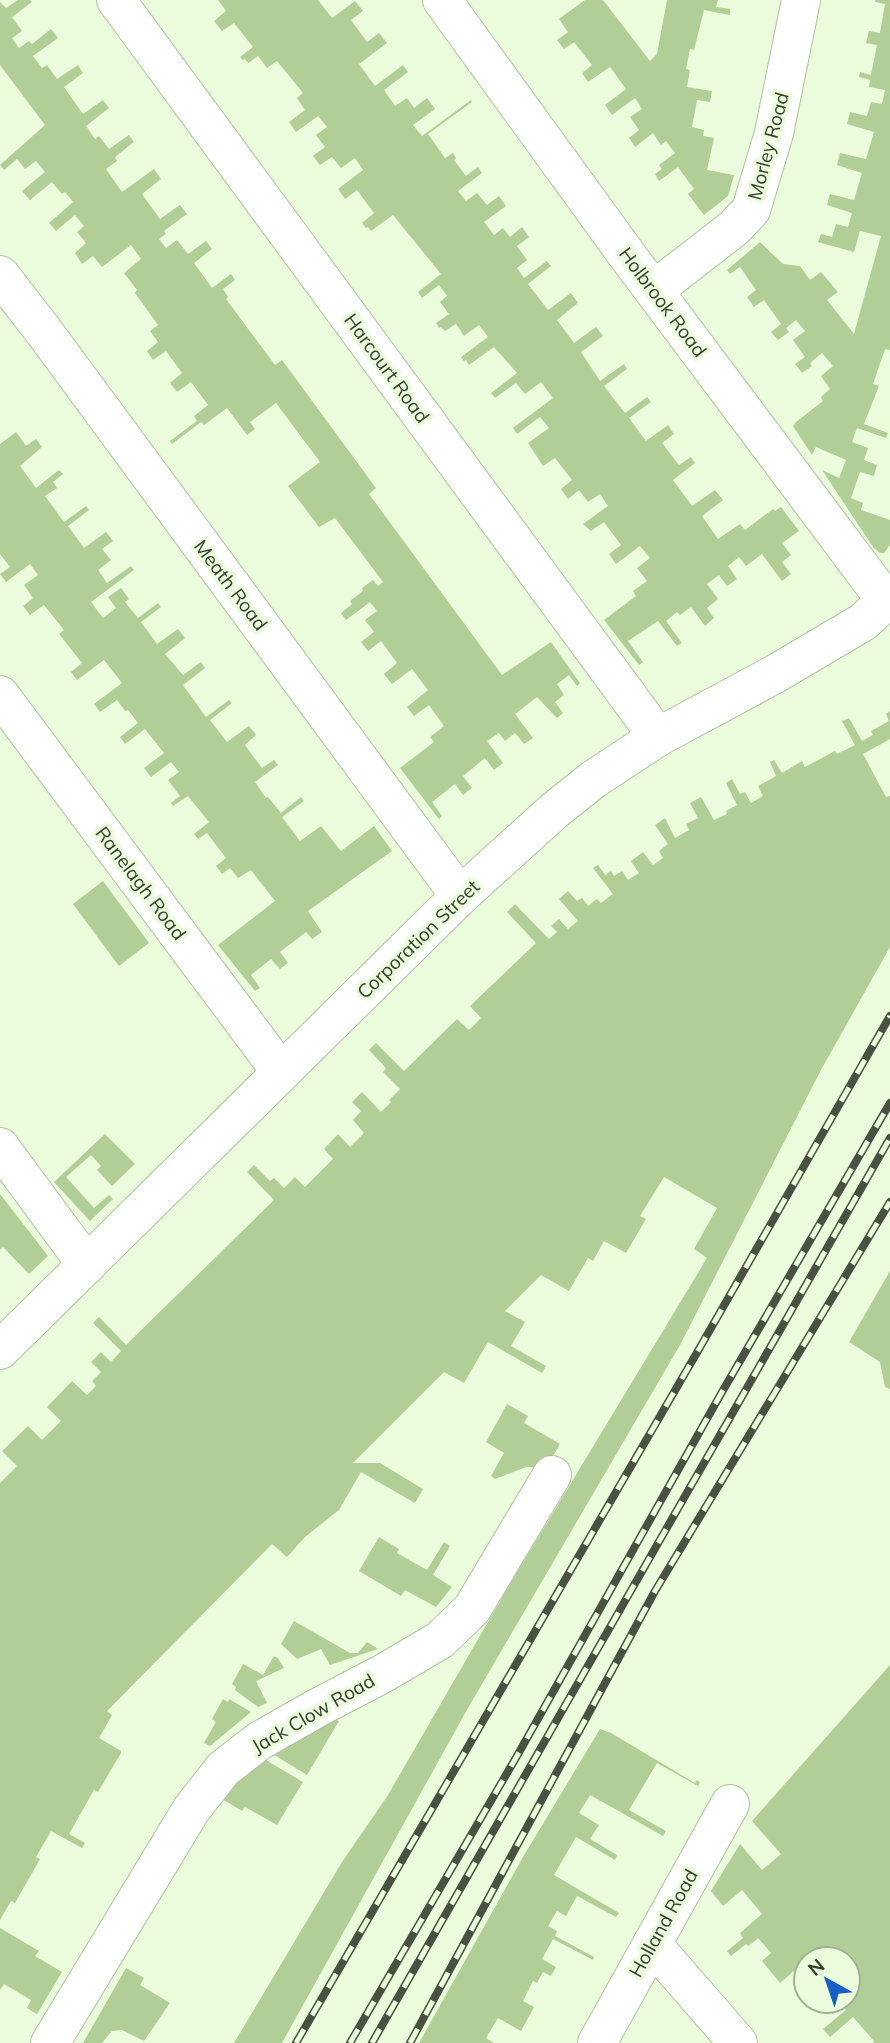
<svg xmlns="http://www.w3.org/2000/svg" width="890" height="2043" viewBox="0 0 890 2043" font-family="Mulish,sans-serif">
  <rect width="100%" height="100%" fill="#eafcdb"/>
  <g fill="#b0ce96">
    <path d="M18 0H30L32 2 12 17 22 31 12 38 19 48 29 41 32 44 51 29 58 38 33 56 42 68 47 65 57 79 78 65 83 73 64 87 83 114 103 100 109 108 86 126 95 139 99 136 109 149 129 135 134 142 115 157 117 161 106 169 122 192 154 169 161 179 142 194 160 219 180 205 187 214 164 231 166 234 159 239 166 248 177 240 188 254 206 241 212 249 194 263 212 288 231 274 235 280 223 289 228 297 226 299 275 365 282 360 376 488 369 494 502 675 551 642 580 683 577 686 569 675 557 684 564 695 555 702 563 713 557 718 537 697 515 714 533 738 524 744 515 733 505 741 499 733 487 741 503 763 494 770 485 758 463 776 472 788 463 795 455 784 432 802 442 816 439 819 400 768 434 742 430 737 444 726 429 705 414 716 407 707 428 690 412 669 392 684 384 674 397 663 381 641 368 651 361 642 374 632 365 620 377 611 370 602 346 620 341 613 352 604 350 601 363 591 362 588 373 580 378 586 383 582 335 518 319 527 288 486 320 462 276 403 250 422 255 429 247 435 227 408 204 425 201 422 172 444 170 441 197 421 194 416 208 405 191 382 177 392 170 383 182 373 166 351 153 360 147 351 158 342 150 331 158 325 135 293 137 290 124 273 141 259 131 245 102 267 93 256 82 264 75 253 86 243 77 232 84 226 75 215 56 231 49 223 73 202 65 192 62 194 52 182 30 200 22 191 45 172 36 161 25 169 17 159 4 170 0 165 45 125 0 65V2L6 8Z"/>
    <path d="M218 0H318L332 18 355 1 363 11 351 20 367 42 379 33 387 43 359 64 375 86 403 65 408 72 384 90 395 106 407 98 414 108 427 98 435 109 413 125 422 136 471 100 472 102 428 134 445 158 453 153 456 158 454 160 466 176 478 167 482 173 458 191 466 201 477 193 487 205 499 196 506 206 484 222 494 235 503 228 510 237 522 227 529 237 517 246 527 260 517 268 524 278 547 261 551 266 528 284 548 310 571 293 578 303 557 320 574 343 596 327 603 336 581 352 600 381 624 364 627 369 604 386 625 413 647 397 651 402 629 418 646 441 668 425 674 434 662 443 679 465 691 457 695 463 673 480 692 506 715 490 723 500 702 516 718 539 740 524 745 530 773 509 775 511 781 507 799 531 782 543 791 555 782 562 791 574 782 581 762 554 746 566 739 557 728 566 737 579 727 586 719 575 707 584 718 599 707 608 714 618 705 626 691 607 680 615 677 612 666 621 682 643 677 646 658 621 628 641 643 662 639 665 604 620 636 596 633 591 647 581 637 568 650 558 640 546 616 564 609 554 621 545 604 522 591 531 583 524 608 506 600 494 588 502 579 490 568 499 561 489 572 480 555 458 543 466 528 443 549 428 540 417 517 434 513 428 553 398 541 382 525 394 516 383 495 398 491 393 517 373 494 347 469 365 466 360 464 361 461 357 488 337 479 325 464 336 456 324 445 331 441 327 439 328 436 323 449 314 440 302 447 296 439 285 422 298 418 292 441 274 393 215 371 231 368 227 366 228 362 223 374 213 357 190 345 199 338 189 363 170 355 158 341 168 332 157 320 165 313 156 325 147 316 135 327 127 318 116 296 132 289 122 305 110 297 98 303 93 277 61 267 68 258 56 248 63 245 59 243 60 240 57 253 47 234 23 222 31 214 21 226 11Z"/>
    <path d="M585 0H603L650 61 657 54 667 0H718L716 7 730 9V15L704 10 694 50 690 49 686 69 690 70 687 87 712 91 710 102 697 100 692 127 704 130 703 136 714 138 707 170 734 175 728 196 704 215 688 194 694 189 678 167 659 181 655 174 662 169 659 165 675 153 666 141 661 145 653 133 635 147 629 138 639 130 630 117 642 109 635 98 612 115 605 105 626 89 610 67 588 82 582 73 592 65 574 42 564 49 557 40 568 32 559 19Z"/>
    <path d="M875 0H890V350L885 349 873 384 879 386 864 424 888 433 886 438 857 428 852 442 868 448 864 460 877 465 874 476 860 472 851 498 863 503 861 510 890 520V545L884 553H880L873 547 822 470 839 478 846 460 816 447 812 455 793 426 796 422 823 401 821 397 830 389 821 376 833 366 822 353 810 363 812 366 802 373 795 364 805 357 793 340 805 331 796 320 786 328 789 332 778 340 771 332 781 324 764 300 754 307 747 297 756 290 740 267 730 274 727 270 760 242 783 264 800 266 810 280 821 272 838 292 827 300 854 334 881 236 860 231 854 252 818 242 821 234 832 237 836 224 848 227 852 213 827 205 830 194 854 200 862 173 837 165 840 153 866 159 874 132 847 124 850 112 867 116 871 102 882 104 885 90 869 87 870 80 859 77 860 72 871 75 877 45 866 43 869 31 880 33 885 4 875 2Z"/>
    <path d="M16 432 26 446 36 439 42 447 20 466 36 488 59 470 63 474 53 482 57 488 45 496 64 522 86 506 89 510 68 526 84 548 106 532 113 541 102 549 111 560 98 570 107 583 131 566 134 570 91 602 103 618 116 608 108 597 121 588 129 599 125 602 138 618 158 603 161 607 141 622 157 644 178 629 185 638 165 654 183 675 201 662 205 668 183 685 206 717 229 700 232 703 210 720 227 742 249 726 256 735 245 745 262 768 274 760 278 765 255 782 266 798 268 797 281 813 301 797 304 801 282 817 300 841 321 826 341 851 374 826 392 851 308 911 322 932 312 939 306 932 280 952 288 963 280 969 271 959 251 975 260 988 255 991 218 945 275 901 251 870 238 878 230 868 222 874 216 866 226 858 207 833 198 839 194 834 209 822 188 796 173 806 171 803 180 796 168 780 179 772 171 762 151 777 144 768 164 753 145 729 125 744 120 737 138 723 128 710 125 711 117 700 100 712 94 704 122 683 104 660 77 680 71 672 82 663 59 634 64 630 44 605 30 615 23 606 33 598 24 585 38 575 30 564 6 582 0 574 10 567 0 554V444Z"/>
    <path d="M890 711V739L863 754 886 797 890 796V947L821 1070 680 1345 468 1708 282 2043H234L342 1862 388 1795 507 1589 707 1258 694 1249 717 1208 664 1177 640 1216 646 1219 626 1253 604 1241 593 1261 588 1258 569 1291 541 1275 505 1311 525 1322 511 1346 546 1366 542 1373 488 1342 464 1383 444 1372 353 1463H380L423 1489 415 1503 361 1472 339 1510 305 1537 287 1557 272 1544 107 1711 112 1715 99 1738 121 1751V1753L98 1792 94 1790 69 1834 85 1843 82 1848 51 1831 36 1857 40 1859 15 1903 11 1901 0 1920V1483L17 1466 2 1451 28 1426 42 1440 61 1421 47 1407 72 1381 87 1395 96 1386 92 1381 101 1372 91 1362 101 1352 111 1362 121 1351 93 1323 99 1317 126 1345 274 1200 247 1172 254 1165 270 1181 274 1178 284 1188 295 1177 305 1187 333 1159 324 1149 338 1134 350 1147 364 1133 353 1120 361 1111 352 1102 362 1092 381 1112 391 1102 389 1100 400 1089 383 1072 386 1068 369 1050 376 1043 404 1071 457 1019 469 1030 481 1018 470 1006 536 943 507 912 515 904 549 939 557 932 551 926 559 919 568 929 578 921 559 899 568 891 577 901 582 898 588 906 597 899 601 903 613 894 593 868 598 865 605 875 611 871 614 876 622 871 628 880 639 873 631 861 643 852 653 865 663 858 659 851 668 844 655 825 665 818 675 838 689 830 686 824 698 818 690 803 701 797 714 820 727 814 726 811 737 805 726 783 732 779 740 794 745 792 751 803 763 796 758 786 776 776 770 762 774 760 782 773 802 761 805 767 835 751 837 754 855 745 842 721 849 718 862 741 873 735 871 731 889 721 886 714Z"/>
    <path d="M103 881 149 943 119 966 73 904Z"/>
    <path d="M105 1134 135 1164 112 1186 97 1170 101 1166 91 1155 66 1177 94 1208 109 1195 113 1199 90 1221 54 1182Z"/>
    <path d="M0 1194 48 1256 29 1274 3 1247 0 1250Z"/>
    <path d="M890 1271V1389L885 1387 880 1362 849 1342Z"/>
    <path d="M507 1404 528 1416 524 1423 560 1444 547 1467H526L495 1479 491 1476 504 1453 486 1442Z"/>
    <path d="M379 1537 399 1549 397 1553 427 1570 444 1542 450 1546 433 1575 452 1587 436 1607 405 1590 401 1596 359 1571Z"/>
    <path d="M294 1621 350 1653H358L367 1642 378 1649 330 1665 321 1649 297 1659 281 1644Z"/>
    <path d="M274 1656 278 1658 284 1668 256 1681 267 1703 258 1707 235 1690 236 1687 232 1684 243 1664 263 1675Z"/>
    <path d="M890 1665V2043H873L874 2041 853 2017 830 2037 823 2029 846 2010 838 2001H848V1959H806V1968L802 1964 780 1983 762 1961 771 1953 758 1938 749 1946 746 1944 731 1956 727 1951 743 1938 740 1933 762 1914 742 1890 723 1906 711 1891 740 1844 762 1870 781 1854 752 1821Z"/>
    <path d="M223 1699 228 1702 229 1699 251 1712 210 1746 204 1743 216 1722 212 1719Z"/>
    <path d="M335 1719 339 1721 307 1775 271 1753Z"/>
    <path d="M600 1729 611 1733 695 1783 697 1780 700 1782 698 1786 657 1763 629 1810 666 1831 663 1836 590 1795 579 1813 599 1825 590 1839 617 1855 615 1860 576 1837 554 1875 619 1913 616 1917 577 1896 566 1916 557 1911 548 1926 557 1931 555 1936 594 1957 593 1960 553 1939 542 1959 556 1967 551 1976 543 1972 537 1983 533 1981 523 2001 534 2007 521 2031 498 2018 486 2038 494 2043H419L523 1857Z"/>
    <path d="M264 1759 303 1782 277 1825 245 1807 242 1811 222 1799 235 1784Z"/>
    <path d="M0 1928 39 1951 35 1956 62 1972 37 2014 27 2008 31 2000 4 1984 0 1990Z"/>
    <path d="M126 1968 144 1978 140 1985 170 2003 144 2041 122 2030 112 2031 102 2043H83Z"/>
  </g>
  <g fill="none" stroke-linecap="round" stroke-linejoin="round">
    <g stroke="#b0c2a2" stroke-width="40">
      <g id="minor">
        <path d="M116 0 658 737"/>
        <path d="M442 0 624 251 887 602"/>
        <path d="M0 275 45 333 460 896"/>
        <path d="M654 290 734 228 751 210 774 133 801 0"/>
        <path d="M0 695 281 1072"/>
        <path d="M0 1147 87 1265"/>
        <path d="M0 1350 460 896 555 810 594 779 658 737 775 674 863 622 890 597"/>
        <path d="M652 1944 738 2043"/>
        <path d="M50 2043 191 1810 223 1769 259 1741 317 1708 384 1673 440 1640 472 1609 552 1475"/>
        <path d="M597 2043 730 1804"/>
      </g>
    </g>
    <use href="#minor" stroke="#fff" stroke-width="38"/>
    <g stroke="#495242" stroke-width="8">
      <g id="rail">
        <path d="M296 2043 695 1356 890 1016"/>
        <path d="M350 2043 517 1756 722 1392 890 1103"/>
        <path d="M372 2043 890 1138"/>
        <path d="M410 2043 655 1591 890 1202"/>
      </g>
    </g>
    <use href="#rail" stroke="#eafcdb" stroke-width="5" stroke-dasharray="16" stroke-linecap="butt"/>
  </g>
  <g text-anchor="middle" stroke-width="7" stroke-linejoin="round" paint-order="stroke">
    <g font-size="19" fill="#363d30" stroke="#eafcdb">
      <text transform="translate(768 146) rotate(-75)" y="7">Morley Road</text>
      <text transform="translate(663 302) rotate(53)" y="7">Holbrook Road</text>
      <text transform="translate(387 368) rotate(54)" y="7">Harcourt Road</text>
      <text transform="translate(231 585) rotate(53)" y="7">Meath Road</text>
      <text transform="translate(141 883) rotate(53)" y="7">Ranelagh Road</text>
      <text transform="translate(418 939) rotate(-44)" y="7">Corporation Street</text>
      <text transform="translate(313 1713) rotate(-30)" y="7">Jack Clow Road</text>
      <text transform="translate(663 1923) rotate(-61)" y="7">Holland Road</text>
    </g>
  </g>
  <g transform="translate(827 1980) rotate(320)"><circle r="33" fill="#eafcdb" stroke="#a2b097" stroke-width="2"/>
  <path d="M0-5L12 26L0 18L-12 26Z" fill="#195dc8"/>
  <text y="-10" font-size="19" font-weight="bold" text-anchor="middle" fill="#363d30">N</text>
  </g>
</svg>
